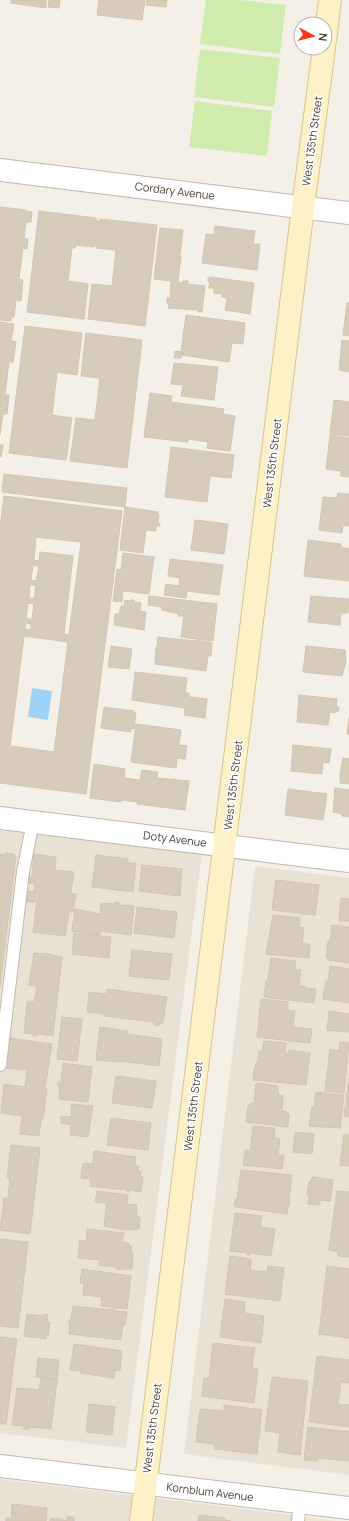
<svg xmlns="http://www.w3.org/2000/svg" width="349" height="1521" viewBox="0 0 349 1521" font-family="Manrope,sans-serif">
  <rect width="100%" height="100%" fill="#f5f0e7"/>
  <g fill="#e9e2d4">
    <path d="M0 830 202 853 126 1448 0 1433Z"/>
    <path d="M255 866 349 878V1475L184 1454Z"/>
    <path d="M0 1479 293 1515 292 1521H0Z"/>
  </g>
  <path fill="#efe6d0" d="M293 1515 336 1521H292Z"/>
  <g fill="#d0ecac">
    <path d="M206 0H241L286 5 280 54 200 44Z"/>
    <path d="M200 49 280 58 274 107 194 97Z"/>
    <path d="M195 101 272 111 267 156 189 147Z"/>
  </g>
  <path fill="#9ed3f6" d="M32 688 52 691 48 720 28 717Z"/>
  <g fill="#d7ccbb" stroke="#d3c4ae" fill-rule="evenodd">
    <path d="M11 0H46V8L11 3Z"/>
    <path d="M49 0H60L59 8 48 7Z"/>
    <path d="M99 0H145L142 20 97 15Z"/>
    <path d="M147 0H167L166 7 146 5Z"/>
    <path d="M0 207 26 210V211L32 212 31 222H26L24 239H28L27 249 23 248 19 279 23 280 21 301 16 300 14 317H11V321L0 320Z"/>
    <path d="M39 211 96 218V221H100V219L157 225 145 326 88 319 92 284 112 286 116 250 96 248 97 246H93V247L76 245 75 248H72L68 281 88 284 84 319 27 312Z"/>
    <path d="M215 226 255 231 253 244H260L257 270 202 263 206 234 214 235Z"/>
    <path d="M160 228 183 230 180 255 178 254V256H181L178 282 183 283V281H188V284L205 286 202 312H198V310L168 308 169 304 167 303V298H170L171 281 154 279Z"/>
    <path d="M210 277 254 283 250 314 225 310 227 298 222 297V294L214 293V288H209L210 282 208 281V278H210Z"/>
    <path d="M347 303H349V336L343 335Z"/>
    <path d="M186 315 245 323 243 344 232 343 229 362 182 355 181 358H174L175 351 181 352Z"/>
    <path d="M0 322 14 324 11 341 16 342 13 362H9L5 395H9L7 414H3L0 435Z"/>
    <path d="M25 326 82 333 77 375 57 372 52 415 72 418 66 460 9 453Z"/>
    <path d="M86 333 142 340 127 468 70 461 76 418 95 420 100 378 81 376Z"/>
    <path d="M342 340 349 341V372L339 370Z"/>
    <path d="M174 363 218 367 214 400 181 396 183 385 171 384Z"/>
    <path d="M150 393 172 396 171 402 224 409 223 414 235 416 230 451 207 448 208 442 188 439V442L144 437Z"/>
    <path d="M334 400 349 402V436L330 434Z"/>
    <path d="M330 435 349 438V477L341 476V471L326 469Z"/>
    <path d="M0 445H3L1 457 0 456Z"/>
    <path d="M171 447 234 455 231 478 210 476 207 502 165 497Z"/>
    <path d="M4 474 127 488 125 507 2 492Z"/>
    <path d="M338 493 349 494V526L343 525 342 533 319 530 323 497 337 498Z"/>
    <path d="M4 496 122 511 86 794 0 783V529ZM36 537 81 542 69 635 64 634 73 556 40 552 39 561 34 560ZM33 565 39 566 36 581 31 580ZM30 585H36L34 599 29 598ZM28 603 34 604 32 619H26ZM26 623 31 624V630L25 629ZM24 636 68 642 54 752 10 746Z"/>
    <path d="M125 507 158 512V514L159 515 158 524H160V526H156V531L146 530 143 553 120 550Z"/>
    <path d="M195 520 228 524 224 554 191 550Z"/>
    <path d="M308 540 341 544V547L349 549V581L304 576Z"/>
    <path d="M123 553 154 557 149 594 123 591 122 602 113 601 117 569 121 570Z"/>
    <path d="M170 559 223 565 219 595 187 591 186 598 164 595 166 584 179 586 180 578 168 576Z"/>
    <path d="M149 596 217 604 213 641 181 637 184 616H178L179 614 162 610V607L148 605Z"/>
    <path d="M311 596 349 599 348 613H341L340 625 308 622Z"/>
    <path d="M125 600 131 601V600H134V602L141 603 140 611 146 612 144 630 114 625 115 614H119L121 606H124Z"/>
    <path d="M158 637 195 641V640L212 643 211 656H208L206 671 155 664 156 647H157Z"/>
    <path d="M111 646 132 649 129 669 108 667Z"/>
    <path d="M306 646 345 650 346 662 342 676 303 672Z"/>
    <path d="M135 672 187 678 185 693H189V697L207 699 205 718 184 715 185 708 132 700Z"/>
    <path d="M299 695 337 699 336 707H339V711H336L335 713 330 712 328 725 297 722Z"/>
    <path d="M104 707 134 711 133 713H136L134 729 131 728V732L101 728Z"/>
    <path d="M349 718V734H347Z"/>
    <path d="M136 724 181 730 179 745 187 746 185 759 177 758 176 768 131 762Z"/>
    <path d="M293 745 331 749 329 763 323 762 322 774 291 771Z"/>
    <path d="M343 758 349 759V784L340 783V774Z"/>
    <path d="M94 764 125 769 124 778 140 780 142 770 158 772 157 778 189 781 185 810 137 804 138 802 121 800V802L90 798Z"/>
    <path d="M335 788 349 790V817L342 816V814L333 812Z"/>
    <path d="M288 789 327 794 323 820 285 815Z"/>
    <path d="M6 853 14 854V856H16L0 986V854L6 855Z"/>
    <path d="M34 854 56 857 55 870 74 872 71 893 76 894 73 912H69L65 936 33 932 38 893H36L35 902 26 901 27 891 34 892 35 884 27 883 28 876 32 877Z"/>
    <path d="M96 855 128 859V863H136L133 892 92 887Z"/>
    <path d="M142 865 182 869 180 896 139 891Z"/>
    <path d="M276 880 319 885 315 915 272 910Z"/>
    <path d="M341 898 349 899V921H339Z"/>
    <path d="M115 902H119V905L134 906 131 935 100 931V935L72 931 75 909 100 914 101 903 115 904Z"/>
    <path d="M137 907 177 912 174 938 134 933Z"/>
    <path d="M273 915 300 918 299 927 304 928 302 943 310 945 309 958 266 954Z"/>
    <path d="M332 925 349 927V963L328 960V958H326L328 941H330Z"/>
    <path d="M74 933 111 937 109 958 72 954Z"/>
    <path d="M132 950 172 954 169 980 129 976Z"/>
    <path d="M34 953 42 954V953L62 957 53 1036 37 1034 36 1036 32 1035V1034L24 1033 27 1002H34L37 986 29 985Z"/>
    <path d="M271 958 296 961 295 970H301L299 986H305V988L316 989 314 1003 264 997 266 980H268Z"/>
    <path d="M330 966 349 969V1003L323 999 326 981 328 982Z"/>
    <path d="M107 989 167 997 163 1023H160V1025H154V1022L104 1016V1014L87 1012 89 992 107 994Z"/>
    <path d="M261 999 288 1002V1011H295L293 1027 312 1029 310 1043 257 1037Z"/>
    <path d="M329 1011 349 1014V1032L327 1030Z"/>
    <path d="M62 1017 82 1019 77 1061 57 1059Z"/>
    <path d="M100 1027 128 1031 127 1034 162 1039 159 1066 120 1061V1062L96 1060Z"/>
    <path d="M10 1038 52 1044 45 1089H47L43 1119H41L39 1136 20 1134 22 1116 1 1113 4 1084 25 1087 27 1070 6 1068Z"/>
    <path d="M264 1041 286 1043 285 1053 289 1054V1050L310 1053 306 1085 253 1080 254 1070 255 1069 256 1063H258L259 1051 262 1052Z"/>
    <path d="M340 1042 349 1043 344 1093 325 1091 330 1049 339 1051Z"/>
    <path d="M63 1063 92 1067 88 1102 59 1099 60 1087H58V1082H61Z"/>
    <path d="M116 1076 156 1081 152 1108 112 1103Z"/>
    <path d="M349 1078V1117L344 1116Z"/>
    <path d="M256 1083 278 1086V1095L283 1096 282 1111 287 1112V1114H289L288 1127 246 1122 248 1105 251 1106V1103L254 1104Z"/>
    <path d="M316 1092 344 1095 340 1128 309 1126 312 1106 314 1107Z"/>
    <path d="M72 1104 93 1106 88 1137 70 1135 71 1125 61 1123V1116L71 1117Z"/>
    <path d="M111 1118 151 1123 148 1150 107 1145Z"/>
    <path d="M253 1126 275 1128 274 1138 280 1139 278 1155H284L282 1169 243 1165 245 1150 250 1151Z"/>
    <path d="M295 1132 314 1134 312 1154 293 1152Z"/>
    <path d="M344 1134 349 1135V1166L340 1165Z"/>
    <path d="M11 1145 40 1148 30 1234 0 1230 4 1198H8L10 1178H7Z"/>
    <path d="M94 1151 136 1157 135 1166H139L138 1171 141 1172 140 1177H143L141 1192 130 1190 129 1192 126 1191V1190L90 1186 91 1179 81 1178 83 1163 93 1164Z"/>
    <path d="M241 1170 292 1175 289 1199H290L289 1206H288L287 1214 236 1207V1206H234L235 1199H237Z"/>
    <path d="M312 1177 333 1180 330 1201 320 1200V1205L308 1204 309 1195 307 1194 309 1182H311Z"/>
    <path d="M97 1191 128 1195 127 1204 137 1205 136 1215 140 1218 139 1229H137V1230L125 1229V1230L104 1226 107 1203 95 1202Z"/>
    <path d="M337 1191 349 1192V1257L338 1256V1252L329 1250Z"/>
    <path d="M235 1213 262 1216 260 1227 275 1229 271 1256 250 1253V1255H247V1253L230 1251Z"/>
    <path d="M87 1229 124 1233 122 1242 129 1243V1246H132L131 1254H133L132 1269H116V1267L99 1265 100 1260 78 1258 80 1240 86 1241Z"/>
    <path d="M0 1239 28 1242 18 1328 0 1326Z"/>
    <path d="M230 1256 251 1259 250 1270 267 1272 268 1266 284 1268 280 1301 225 1294Z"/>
    <path d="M327 1266 349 1269V1338L319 1334Z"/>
    <path d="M82 1269 131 1276 127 1309 101 1306 102 1297 83 1295 84 1283H80Z"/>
    <path d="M225 1299 245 1302 244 1313 264 1316 261 1343 220 1337Z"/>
    <path d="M73 1306 111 1310V1309H115V1311L127 1312 125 1325H123L121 1340 69 1334 70 1324H69V1320H71Z"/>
    <path d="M27 1314 44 1316V1314L48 1315 47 1322H50L48 1336H46V1339L24 1336Z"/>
    <path d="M0 1337 17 1339 6 1424H0Z"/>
    <path d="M213 1343 255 1348 252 1368 258 1369 254 1403 202 1396 204 1378 209 1379Z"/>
    <path d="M74 1344 122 1351 120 1371 115 1370 114 1378 80 1373 81 1371 70 1370Z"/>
    <path d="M317 1356 349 1360V1383L341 1382 338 1404 349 1405V1427L309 1422Z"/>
    <path d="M38 1358 59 1360 57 1379 36 1377Z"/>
    <path d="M272 1377 308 1381 300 1455 278 1452 280 1433 265 1431Z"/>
    <path d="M41 1378 57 1380 51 1429 30 1427V1429H24V1426L12 1425 17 1388 39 1390Z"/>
    <path d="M89 1404 115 1407 112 1435 86 1432Z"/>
    <path d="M224 1405 262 1410 257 1454 214 1449V1444L196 1442 200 1409 224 1411Z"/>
    <path d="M308 1427 349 1432V1461L318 1458 317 1461 304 1460Z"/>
    <path d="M12 1504 47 1508 46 1521H6V1518L11 1519Z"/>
    <path d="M199 1515 225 1518V1520L231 1521H198Z"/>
    <path d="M67 1516 74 1517V1521H50V1519L56 1518 67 1521Z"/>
  </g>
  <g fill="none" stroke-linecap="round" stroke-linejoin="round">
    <g stroke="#c1b8a8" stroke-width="14">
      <g id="lane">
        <path d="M0 1065 23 872 33 822"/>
        <path d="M298 1521 300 1502"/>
      </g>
    </g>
    <g stroke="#c1b8a8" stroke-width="24">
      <g id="street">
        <path d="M0 170 349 213"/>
        <path d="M0 818 349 861"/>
        <path d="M0 1466 349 1508"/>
      </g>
    </g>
    <g stroke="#d9c593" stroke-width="24">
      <g id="secondary">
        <path d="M325 41 330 0"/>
        <path d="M141 1521 303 207 324 48"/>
      </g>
    </g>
    <use href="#lane" stroke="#fff" stroke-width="12"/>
    <use href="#street" stroke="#fff" stroke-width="22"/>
    <use href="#secondary" stroke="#fff1c7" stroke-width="22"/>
  </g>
  <g text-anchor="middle" stroke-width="3" stroke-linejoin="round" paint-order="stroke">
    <g font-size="11" fill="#494135" stroke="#fff">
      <text transform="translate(312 141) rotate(-82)" y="4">West 135th Street</text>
      <text transform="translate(175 191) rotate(7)" y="4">Cordary Avenue</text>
      <text transform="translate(272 463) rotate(-83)" y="4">West 135th Street</text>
      <text transform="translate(233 785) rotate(-83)" y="4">West 135th Street</text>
      <text transform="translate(175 839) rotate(7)" y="4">Doty Avenue</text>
      <text transform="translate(193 1106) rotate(-83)" y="4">West 135th Street</text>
      <text transform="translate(152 1428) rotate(-83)" y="4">West 135th Street</text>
      <text transform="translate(210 1492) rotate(7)" y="4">Kornblum Avenue</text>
    </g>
  </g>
  <g transform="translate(313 36) rotate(97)"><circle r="19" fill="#ffffff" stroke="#b6b3ae"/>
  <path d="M0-3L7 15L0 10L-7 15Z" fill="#ff3514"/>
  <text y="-6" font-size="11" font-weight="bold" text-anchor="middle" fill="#494135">N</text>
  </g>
</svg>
